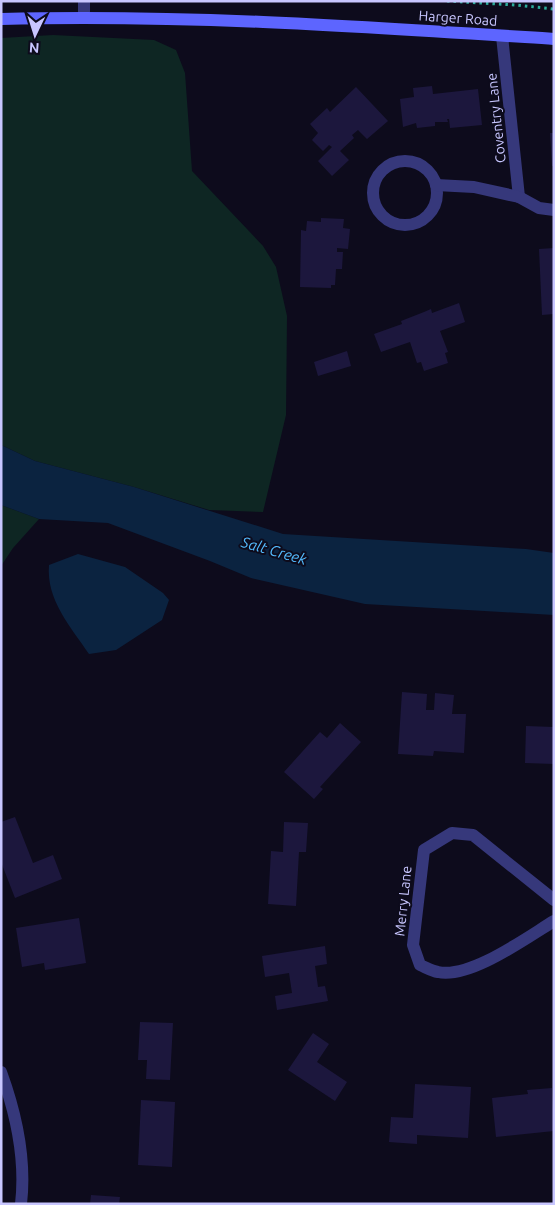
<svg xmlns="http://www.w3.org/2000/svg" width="555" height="1205" viewBox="0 0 555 1205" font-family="Ubuntu,sans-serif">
  <rect width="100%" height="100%" fill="#0d0b1c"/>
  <g fill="#0e2623">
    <path d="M53 35 154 40 176 50 185 73 192 171 263 246 276 267 287 316 286 415 263 512 209 510 134 487 35 461 1 445V38Z"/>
    <path d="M1 505 39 519 13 548 1 566Z"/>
  </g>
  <g fill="#0b2340">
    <path d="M1 445 35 461 134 487 283 534 526 549 554 553V615L365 604 251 578 210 561 108 523 39 519 1 505Z"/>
    <path d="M78 554 125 567 163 593 169 600 162 620 116 650 89 654C71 627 46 600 49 565Z"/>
  </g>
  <g fill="#1c173d">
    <path d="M432 86 433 94 478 89 482 125 450 128 449 119H447L448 122H435V126L417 128 416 123 403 127 400 99 414 97 413 88Z"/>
    <path d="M356 87 388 121 367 139 358 130 352 135 354 138 340 151 349 160 332 176 318 161 332 147 329 145 323 151 312 140 318 133 310 124 327 108 330 112Z"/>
    <path d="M550 133H554V166H552Z"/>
    <path d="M321 218 344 219 343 228 350 229 348 249 337 248V252H343L342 269H336L335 285H331V288L300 287 301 230 306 231 307 221 321 222Z"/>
    <path d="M554 248V314L542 315 539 249Z"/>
    <path d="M459 303 465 322 440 331 448 352 445 353 448 363 424 371 421 362 417 363 410 342 381 352 374 334 402 324 401 321 424 312 431 309 432 313Z"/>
    <path d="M347 351 351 366 318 376 314 362Z"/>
    <path d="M402 692 427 694 426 710H434L435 693 454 695 452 714H466L464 753 434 751 433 756 398 754Z"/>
    <path d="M340 723 361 742 320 787 323 789 314 799 284 772 320 732 327 738Z"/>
    <path d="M526 726 554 727V764L525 763Z"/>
    <path d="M15 817 33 863 53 855 62 879 15 898 1 862V822Z"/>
    <path d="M284 822 308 823 306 852H299L296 906 268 904 271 851 283 852Z"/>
    <path d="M79 918 86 963 45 970 44 963 22 967 16 928Z"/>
    <path d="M325 946 327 964 315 966 318 987 325 986 328 1001 277 1010 275 996 292 993 289 973 265 977 262 956Z"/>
    <path d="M140 1022 173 1023 170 1080 146 1079 147 1060H138Z"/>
    <path d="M313 1033 329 1044 317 1062 347 1082 335 1101 288 1070Z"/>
    <path d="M415 1084 471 1087 468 1138 417 1135V1144L389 1142 391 1117 413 1118Z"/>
    <path d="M552 1088 554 1131 496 1137 492 1098 528 1094 527 1090Z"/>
    <path d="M141 1100 175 1102 172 1167 138 1165Z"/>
    <path d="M91 1195 120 1197 119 1204H90Z"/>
  </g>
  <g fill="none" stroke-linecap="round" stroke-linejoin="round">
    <path stroke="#2cad9c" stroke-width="3" stroke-dasharray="2.5 4" stroke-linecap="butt" d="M447 1 516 5 554 9"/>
    <g stroke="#36387b" stroke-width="12">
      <path d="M84 17V1"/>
      <path d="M502 36 519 197"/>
      <circle cx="405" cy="193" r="32"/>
      <path d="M436 185 474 187 519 197 539 208 554 210"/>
      <path d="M554 900 473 835 452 833 424 850 413 945 420 965C425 967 432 971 438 972 470 979 526 938 554 921"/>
      <path d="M1 1072C16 1113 26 1161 21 1204"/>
    </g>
    <path stroke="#5d65ff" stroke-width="12" d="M1 19C186 14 370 27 554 39"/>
  </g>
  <g text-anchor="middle" stroke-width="4" stroke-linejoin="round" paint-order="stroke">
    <g font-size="14" fill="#c8c6ff" stroke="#0d0b1c">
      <text transform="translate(458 18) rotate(4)" y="5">Harger Road</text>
      <text transform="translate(496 118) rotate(-96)" y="5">Coventry Lane</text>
      <text transform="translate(403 901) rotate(-84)" y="5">Merry Lane</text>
    </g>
    <g font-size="15" font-style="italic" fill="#54bcff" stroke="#0d0b1c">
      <text transform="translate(274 551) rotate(16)" y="5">Salt Creek</text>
    </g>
  </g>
  <rect width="555" height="1205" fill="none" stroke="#c8c6ff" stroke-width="5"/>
  <g transform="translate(35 35) rotate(184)" stroke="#0d0b1c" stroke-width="4" paint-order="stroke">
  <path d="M0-4L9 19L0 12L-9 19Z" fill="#c8c6ff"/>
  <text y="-8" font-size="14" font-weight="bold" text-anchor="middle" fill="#c8c6ff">N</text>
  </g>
</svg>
